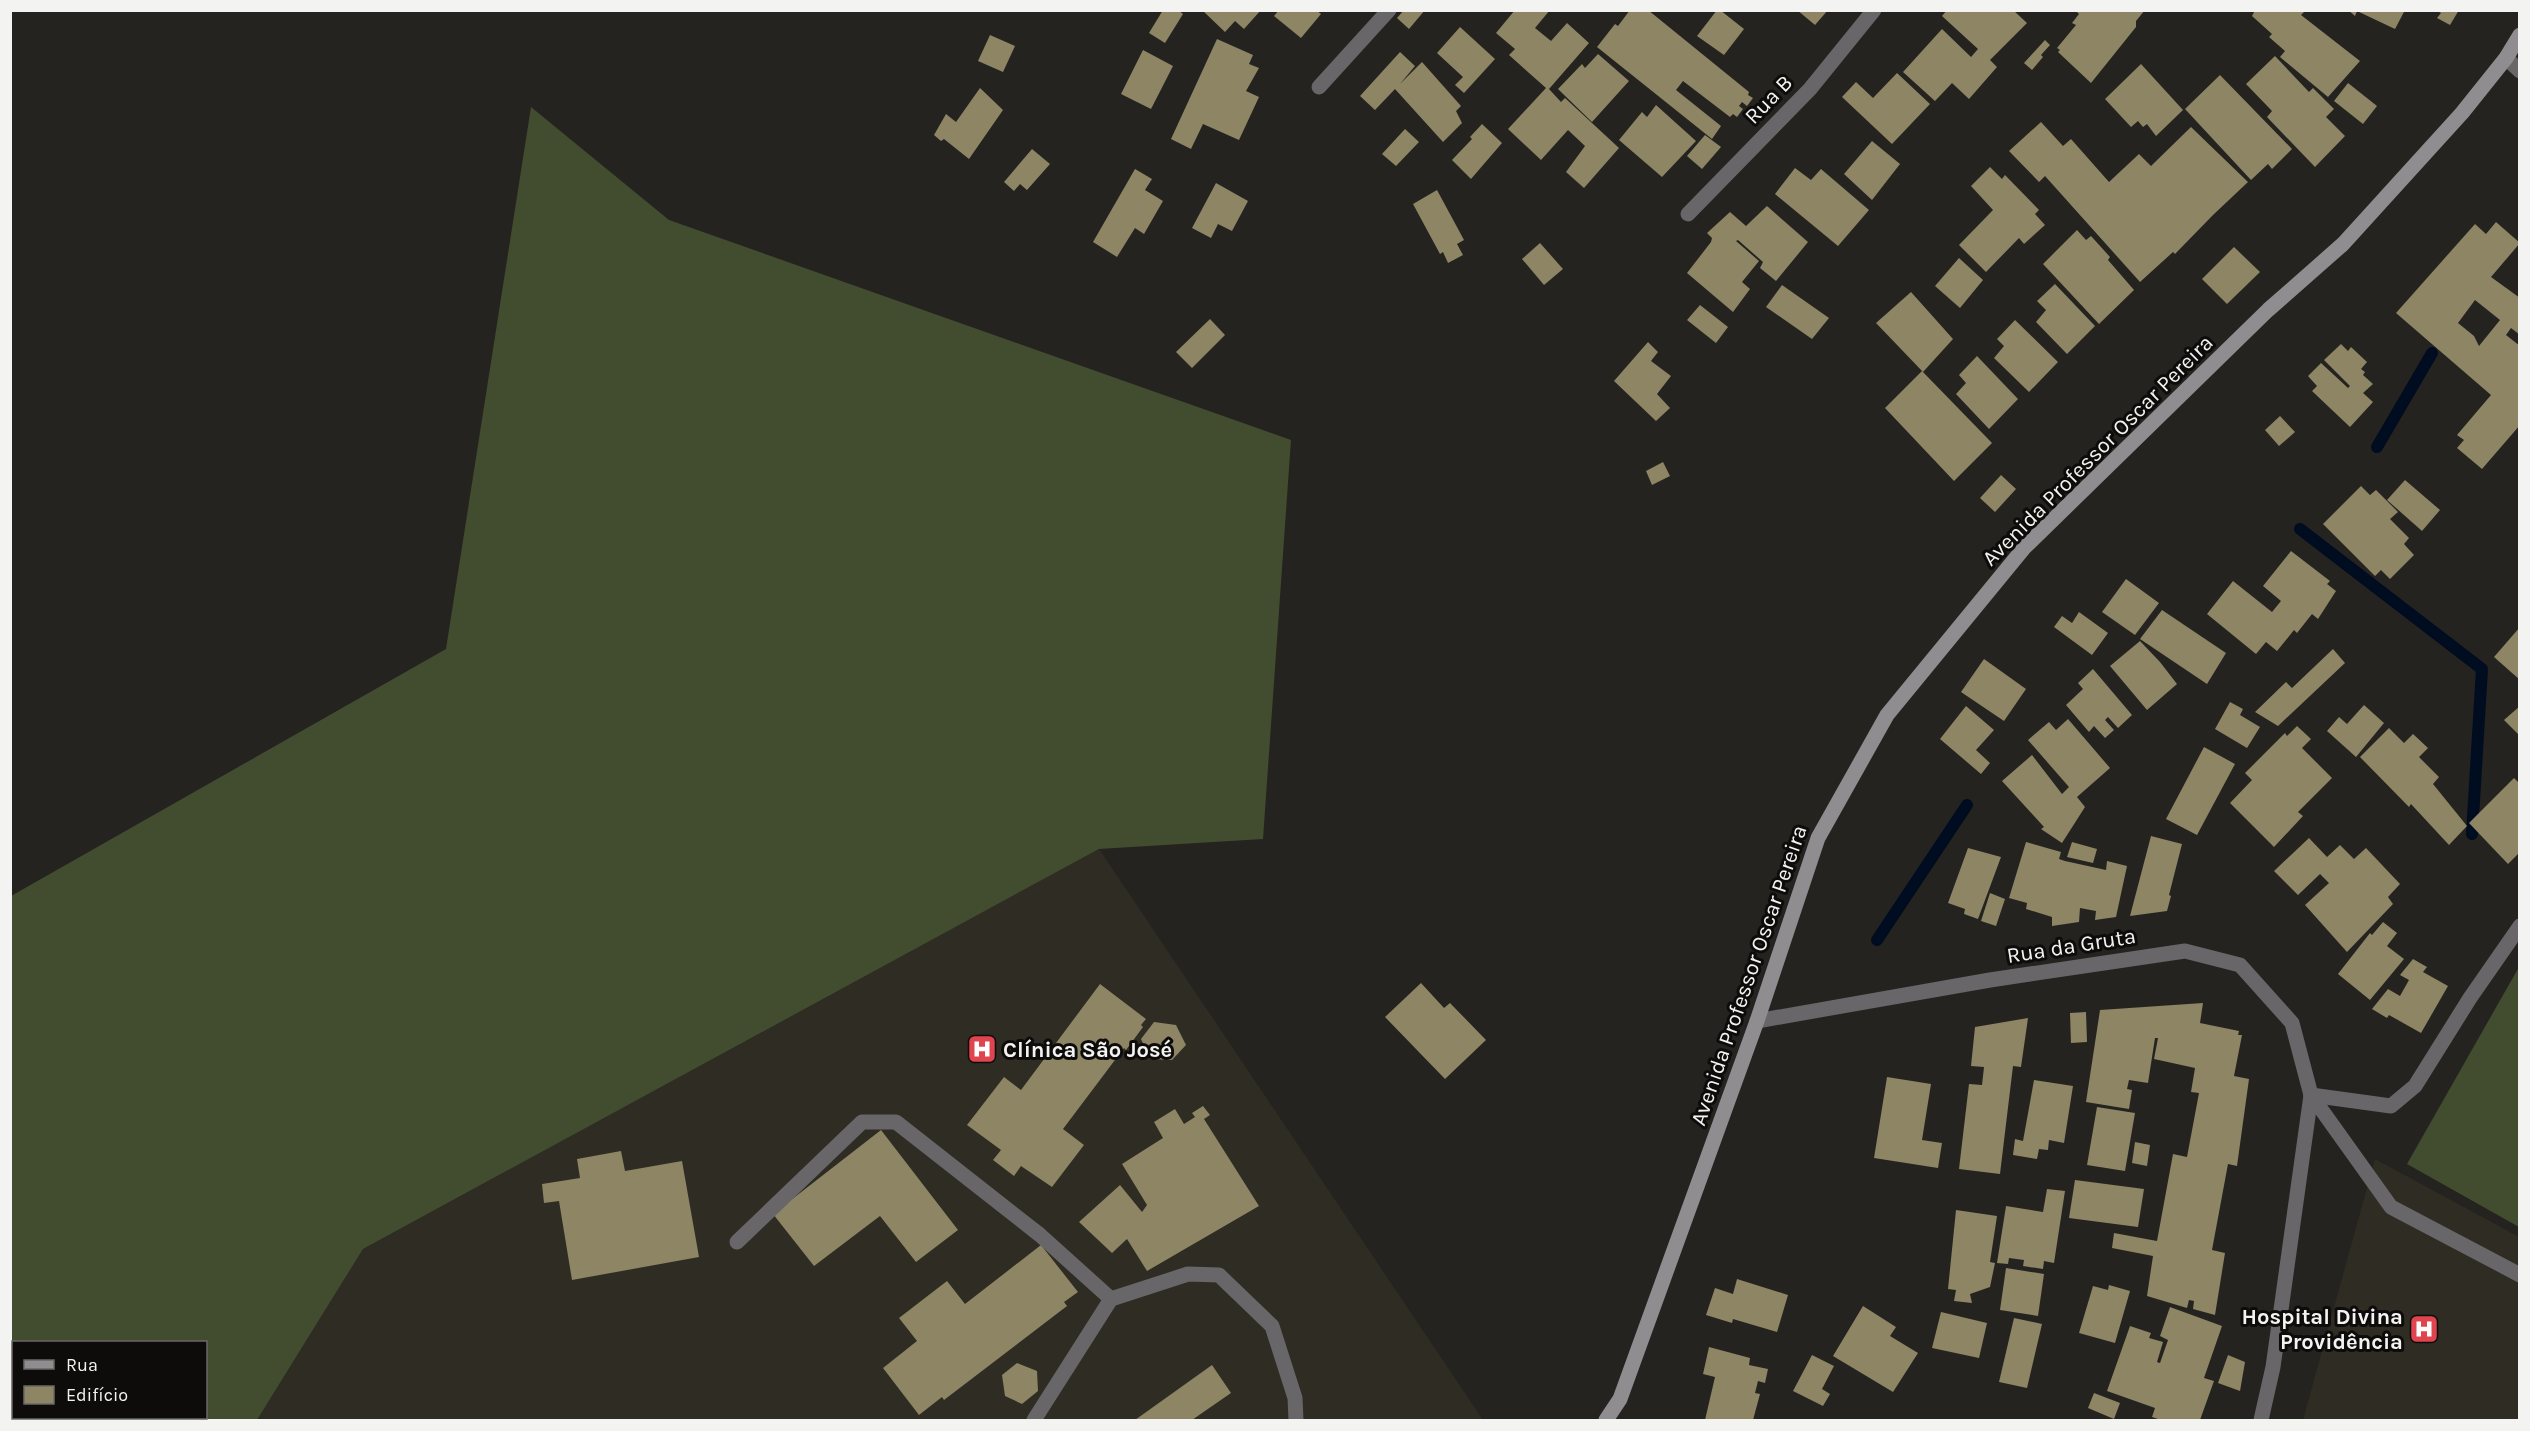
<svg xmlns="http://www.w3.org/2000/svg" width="2530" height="1431" viewBox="0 0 2530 1431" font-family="Karla,sans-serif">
  <rect width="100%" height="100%" fill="#242320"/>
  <g fill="#2e2c23">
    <path d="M1099 849 1483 1420H257L363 1249Z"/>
    <path d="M2375 1159 2519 1237V1420H2303Z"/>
  </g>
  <g fill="#424c2f" fill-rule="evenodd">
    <path d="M531 107 669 220 1291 440 1263 839 1099 849 363 1249 257 1420H11V896L446 649ZM14 1342H206V1418H14Z"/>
    <path d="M2519 967V1227L2407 1164Z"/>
  </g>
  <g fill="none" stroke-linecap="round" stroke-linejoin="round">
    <g stroke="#000c1f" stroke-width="12">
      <path d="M2377 447 2432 353"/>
      <path d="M2300 529 2482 669 2472 834"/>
      <path d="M1877 940 1967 805"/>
    </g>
  </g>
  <g fill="#8d8564" fill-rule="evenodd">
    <path d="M1163 10H1178L1183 14 1165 43 1149 33Z"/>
    <path d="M1202 10H1261L1244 29 1235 21 1225 32Z"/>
    <path d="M1279 10H1316L1321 14 1301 38 1274 16Z"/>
    <path d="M1404 10H1425L1409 29 1397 18Z"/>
    <path d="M1515 10H1550L1535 28 1551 41 1567 23 1589 43 1549 89 1561 102 1565 98 1619 148 1584 188 1566 172 1585 146 1568 130 1541 160 1508 129 1546 88 1509 55 1515 49 1496 33Z"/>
    <path d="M1630 10H1648L1749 92 1748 95 1753 98 1747 106 1742 102 1739 106 1743 109 1737 117 1733 114 1730 117 1683 81 1676 90 1721 126 1712 139 1597 47 1615 24 1618 26Z"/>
    <path d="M1717 10H1720L1744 29 1724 55 1697 36Z"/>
    <path d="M1797 10H1828L1815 25Z"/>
    <path d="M1947 10H2013L2027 23 1990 60 1997 67 1969 99 1952 83 1935 101 1903 72 1942 29 1971 57 1978 49 1942 16Z"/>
    <path d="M2075 10H2145L2136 21V27L2091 83 2058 52 2060 50 2057 48 2076 25 2072 23 2079 14Z"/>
    <path d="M2255 10H2306L2301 15 2360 61 2328 97 2280 57 2285 51 2269 37 2272 34 2252 16Z"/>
    <path d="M2348 10H2405L2395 29 2357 11 2355 16Z"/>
    <path d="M2436 10H2459L2450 25 2437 18 2441 13Z"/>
    <path d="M1460 27 1495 59 1464 93 1455 85 1463 77 1437 53Z"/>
    <path d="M990 35 1015 46 1003 72 978 61Z"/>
    <path d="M1217 39 1253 55 1249 64 1259 68 1246 91 1259 97 1239 140 1203 124 1191 149 1171 139Z"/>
    <path d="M2045 40 2050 45 2041 55 2043 57 2032 70 2024 63Z"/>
    <path d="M1143 50 1173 66 1151 109 1121 94Z"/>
    <path d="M1400 52 1415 66 1400 84 1422 62 1461 106 1456 111 1462 123 1443 142 1395 89 1375 110 1360 96Z"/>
    <path d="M1598 54 1629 81 1592 122 1558 89 1582 64 1585 68Z"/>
    <path d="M2275 56 2309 92 2313 88 2334 109 2326 117 2345 136 2315 167 2267 117 2272 111 2246 84Z"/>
    <path d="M2141 64 2183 110 2156 136 2147 124 2143 127 2138 121 2131 127 2105 99Z"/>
    <path d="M1897 73 1930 104 1892 144 1842 97 1856 82 1873 98Z"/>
    <path d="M2220 75 2292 149 2272 169 2268 164 2251 180 2185 109Z"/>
    <path d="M2348 83 2377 106 2363 124 2334 101Z"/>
    <path d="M980 88 1003 110 969 159 944 139 941 141 934 135 946 114 956 122Z"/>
    <path d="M1656 105 1696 141 1662 177 1619 140 1642 112 1647 117Z"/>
    <path d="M2041 122 2063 146 2071 139 2109 182 2139 154 2151 166 2191 127 2248 182 2213 215 2175 254 2173 252 2140 282 2045 176 2039 182 2009 151Z"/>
    <path d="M1482 124 1502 143 1471 179 1452 160 1472 139 1470 137Z"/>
    <path d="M1405 129 1419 142 1396 166 1382 154Z"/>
    <path d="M1705 135 1721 147 1702 169 1687 156Z"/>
    <path d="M1872 141 1900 164 1872 200 1844 174Z"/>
    <path d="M1032 149 1050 164 1027 190 1020 184 1014 191 1004 182Z"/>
    <path d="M1990 167 2002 179 2005 175 2039 210 2035 214 2045 225 2024 244 2019 238 1986 272 1959 245 1993 210 1971 186Z"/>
    <path d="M1795 168 1811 180 1821 169 1869 210 1838 246 1775 194Z"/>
    <path d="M1135 169 1152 179 1145 190 1163 201 1144 234 1135 228 1117 257 1093 242Z"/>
    <path d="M1216 183 1248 201 1232 231 1218 224 1211 238 1192 228Z"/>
    <path d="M1437 190 1464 240 1457 244 1463 255 1448 263 1443 252 1440 254 1413 204Z"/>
    <path d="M1767 206 1808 242 1776 281 1760 268 1763 262 1738 240 1736 241 1759 261 1742 282 1750 289 1733 312 1687 273 1711 242 1712 238 1707 233 1730 212 1746 226Z"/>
    <path d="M2496 222 2520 243 2491 277 2520 298V335L2511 328 2506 335 2520 346V425L2482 469 2457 448 2464 440 2457 435 2491 395 2396 313 2475 224 2486 234ZM2475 300 2500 320 2479 346 2474 336 2458 323Z"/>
    <path d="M2077 230 2086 240 2091 236 2110 257 2108 260 2134 290 2099 324 2043 264Z"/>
    <path d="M1540 243 1563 269 1544 285 1522 259Z"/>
    <path d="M2234 247 2260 272 2227 304 2202 279Z"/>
    <path d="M1959 258 1983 280 1960 308 1935 286Z"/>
    <path d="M2055 284 2095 326 2067 354 2036 322 2046 310 2037 301Z"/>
    <path d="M1782 285 1829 318 1812 339 1766 307Z"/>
    <path d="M1911 292 1953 339 1923 372 1876 323Z"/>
    <path d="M1700 305 1728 327 1716 343 1687 320Z"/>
    <path d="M1210 319 1225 335 1192 368 1176 352Z"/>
    <path d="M2015 320 2058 362 2029 392 1994 358 2004 346 1997 339Z"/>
    <path d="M1648 342 1658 352 1651 361 1671 376 1657 394 1670 408 1656 421 1614 381Z"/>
    <path d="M2341 344 2348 351 2351 347 2367 362 2361 369 2365 372 2363 375 2373 384 2363 393 2373 402 2350 427 2312 391 2317 386 2308 376 2321 363 2348 388 2350 386 2324 360Z"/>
    <path d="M1977 356 2018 399 1989 429 1956 394 1966 383 1959 375Z"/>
    <path d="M1922 371 1992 443 1954 481 1885 408Z"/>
    <path d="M2280 416 2295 432 2279 446 2265 430Z"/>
    <path d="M1663 462 1670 476 1652 485 1646 471Z"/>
    <path d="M2001 475 2016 489 1995 512 1980 498Z"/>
    <path d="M2405 480 2440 510 2422 531 2387 500Z"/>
    <path d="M2361 486 2370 495 2376 490 2398 512 2390 519 2409 538 2404 544 2414 555 2390 579 2381 570 2375 576 2323 524Z"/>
    <path d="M2291 551 2330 581 2327 584 2336 591 2318 619 2312 614 2297 633 2294 630 2277 651 2266 642 2256 654 2207 614 2233 581 2272 612 2281 601 2263 586Z"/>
    <path d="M2126 579 2159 603 2135 635 2102 612Z"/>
    <path d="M2162 610 2226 653 2207 684 2140 639Z"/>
    <path d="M2079 612 2108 633 2092 655 2054 627 2062 616 2072 623Z"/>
    <path d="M2520 627V680L2494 657Z"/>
    <path d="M2140 641 2160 662 2177 684 2147 710 2110 666Z"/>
    <path d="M2333 649 2345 663 2278 726 2255 712 2286 682 2292 688Z"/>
    <path d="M1984 659 2026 689 2004 721 1961 692Z"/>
    <path d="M2093 669 2132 715 2118 728 2108 717 2105 720 2114 730 2105 738 2094 726 2089 732 2066 705 2083 689 2078 683Z"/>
    <path d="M2230 702 2243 709 2240 715 2260 727 2247 748 2215 729Z"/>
    <path d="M2364 705 2384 723 2356 757 2327 731 2339 717 2347 724Z"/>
    <path d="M1966 706 1994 730 1976 750 1990 763 1981 774 1940 739Z"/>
    <path d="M2520 706V736L2504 720Z"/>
    <path d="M2068 719 2110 768 2077 797 2085 807 2062 843 2041 829 2044 827 2002 781 2032 755 2062 794 2069 787 2028 740 2049 722 2056 730Z"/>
    <path d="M2297 726 2311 739 2302 748 2332 778 2298 812 2303 816 2274 847 2230 803 2252 780 2245 773 2285 733 2287 736Z"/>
    <path d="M2389 728 2404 743 2413 734 2428 748 2419 757 2439 777 2433 784 2467 826 2449 845 2411 804 2409 807 2360 757Z"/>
    <path d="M2204 747 2235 764 2197 835 2166 819Z"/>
    <path d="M2514 778 2520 784V852L2508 864 2469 823Z"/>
    <path d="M2151 836 2182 844 2169 895 2171 896 2167 911 2130 916Z"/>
    <path d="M2309 838 2327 857 2340 845 2354 859 2366 848 2400 884 2388 897 2393 904 2347 952 2305 905 2329 883 2320 874 2298 895 2274 871Z"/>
    <path d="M2026 842 2061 852 2059 859 2065 861 2106 870 2107 861 2127 866 2116 917 2095 920 2096 911 2080 908 2079 922 2052 926V917L2026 909 2027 903 2009 898Z"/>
    <path d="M2072 842 2097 849 2093 863 2067 857Z"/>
    <path d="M1968 848 2001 857 1978 919 1964 914 1965 909 1948 903Z"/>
    <path d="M1990 893 2005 899 1996 926 1981 921Z"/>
    <path d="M2383 922 2397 933 2387 946 2404 959 2370 1000 2338 974 2370 933 2372 935Z"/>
    <path d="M2413 959 2427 967 2423 972 2448 986 2421 1033 2389 1015 2387 1018 2372 1009 2388 989 2400 996 2409 980 2400 975Z"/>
    <path d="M1421 983 1444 1008 1450 1003 1486 1040 1445 1079 1385 1017Z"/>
    <path d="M1100 984 1146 1019 1141 1025 1143 1027 1126 1050 1124 1048 1063 1129 1084 1145 1052 1187 1021 1166 1014 1176 993 1160 1001 1150 967 1125 1004 1077 1021 1090Z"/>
    <path d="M2203 1003 2200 1023 2239 1031 2238 1035H2242L2234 1076 2249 1079 2237 1166 2228 1164 2212 1250 2225 1253 2215 1315 2193 1309 2194 1301 2189 1300 2187 1308 2147 1296 2153 1256 2112 1248 2114 1233 2157 1241 2173 1154 2187 1157 2199 1093 2191 1092 2195 1068 2154 1059 2158 1038H2155L2148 1083 2129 1080 2127 1089 2132 1090 2129 1109 2086 1102 2100 1010Z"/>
    <path d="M2086 1012 2087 1042 2071 1043 2070 1013Z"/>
    <path d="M2028 1018 2021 1067 2013 1066 2000 1174 1959 1169 1969 1084 1982 1085 1984 1067 1971 1066 1975 1027Z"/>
    <path d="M1154 1022 1176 1025 1186 1045 1172 1060 1150 1059 1141 1039Z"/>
    <path d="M1887 1077 1931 1084 1922 1140 1942 1143 1938 1168 1874 1158Z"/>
    <path d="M2034 1080 2073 1086 2064 1143 2049 1140 2048 1150 2039 1149 2037 1159 2013 1155 2015 1139 2023 1141Z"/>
    <path d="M1203 1106 1210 1115 1204 1119 1259 1206 1147 1271 1127 1239 1112 1253 1079 1222 1120 1185 1142 1212 1147 1205 1122 1164 1163 1138 1154 1122 1175 1109 1184 1124 1195 1117 1192 1113Z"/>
    <path d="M2097 1107 2135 1113 2125 1171 2087 1165Z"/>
    <path d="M881 1130 958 1230 916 1262 880 1216 814 1266 773 1214Z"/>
    <path d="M2135 1142 2150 1145 2147 1166 2132 1163Z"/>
    <path d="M621 1151 625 1171 682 1161 699 1257 572 1280 559 1201 544 1203 542 1184 580 1178 577 1159Z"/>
    <path d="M2075 1180 2144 1189 2138 1227 2069 1218Z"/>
    <path d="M2047 1189 2065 1191 2054 1263 2044 1261 2043 1269 2023 1266 2024 1260 2009 1258 2008 1264 1997 1263 2006 1206 2043 1212Z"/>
    <path d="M1956 1210 1997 1216 1990 1262 1995 1263 1990 1287 1970 1294 1972 1303 1954 1301 1956 1290 1948 1289Z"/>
    <path d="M1041 1245 1078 1292 1064 1302 1067 1306 944 1400 942 1397 919 1415 883 1368 917 1341 899 1318 947 1281 965 1304Z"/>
    <path d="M2006 1268 2044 1274 2038 1316 2000 1310Z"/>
    <path d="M1737 1279 1788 1295 1777 1332 1733 1319 1732 1323 1706 1315 1715 1288 1733 1294Z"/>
    <path d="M2109 1285 2130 1291 2115 1343 2079 1333 2093 1286 2108 1290Z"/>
    <path d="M1863 1306 1896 1327 1890 1336 1918 1353 1893 1392 1833 1356Z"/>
    <path d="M2170 1307 2222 1326 2204 1378 2214 1381 2200 1420H2161L2152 1417 2155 1408 2107 1391 2130 1326 2151 1333 2149 1338 2163 1342 2157 1362 2160 1363 2168 1340 2160 1336Z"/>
    <path d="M1941 1312 1987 1323 1979 1358 1932 1348Z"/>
    <path d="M2014 1318 2042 1324 2027 1388 1999 1382Z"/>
    <path d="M1709 1347 1750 1358 1749 1365 1768 1369 1765 1383 1758 1381 1755 1393 1760 1394 1753 1420H1705L1715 1377 1703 1374Z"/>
    <path d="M1812 1355 1834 1366 1822 1389 1830 1394 1823 1406 1793 1391Z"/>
    <path d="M2228 1355 2245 1362 2240 1391 2218 1383Z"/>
    <path d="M1017 1363 1037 1371 1038 1391 1022 1404 1005 1396 1002 1375Z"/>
    <path d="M1212 1365 1231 1393 1192 1420H1135Z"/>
    <path d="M2094 1393 2120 1403 2114 1419 2088 1408Z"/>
  </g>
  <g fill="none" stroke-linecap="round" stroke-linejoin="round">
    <g stroke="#686668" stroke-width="15">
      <path d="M2506 58 2520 71"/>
      <path d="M2311 1095 2391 1207 2520 1275"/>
      <path d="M737 1242 862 1122H896L1040 1235 1111 1299"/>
      <path d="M1034 1420 1111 1299 1188 1274 1219 1275 1272 1326 1295 1398 1296 1420"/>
    </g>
    <g stroke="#686668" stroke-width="15">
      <path d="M1319 87 1389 10"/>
      <path d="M1688 214 1810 89 1874 10"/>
      <path d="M1757 1021 1990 980 2185 951 2240 965 2292 1023 2311 1095 2273 1367 2261 1420"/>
      <path d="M2311 1095 2391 1106 2415 1086 2470 998 2520 926"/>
    </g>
    <path stroke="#8f8d8f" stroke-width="15" d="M1606 1420 1620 1399 1757 1021 1818 838 1887 715 2024 548 2268 310 2343 244 2462 113 2506 58 2520 35"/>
  </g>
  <defs>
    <g id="hospital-square" transform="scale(1.5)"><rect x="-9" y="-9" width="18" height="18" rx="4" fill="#e0444e" stroke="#0d0c0b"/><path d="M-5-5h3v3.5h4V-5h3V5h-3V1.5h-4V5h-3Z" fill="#fff"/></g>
  </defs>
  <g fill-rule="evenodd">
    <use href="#hospital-square" x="982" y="1049"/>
    <use href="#hospital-square" x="2424" y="1329"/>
  </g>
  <g text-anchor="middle" stroke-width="6" stroke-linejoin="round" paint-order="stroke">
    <g font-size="22" fill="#f3f3f1" stroke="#0d0c0b">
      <text transform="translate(1768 99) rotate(-46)" y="8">Rua B</text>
      <text transform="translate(2097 450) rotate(-45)" y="8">Avenida Professor Oscar Pereira</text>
      <text transform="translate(2071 945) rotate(-9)" y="8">Rua da Gruta</text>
      <text transform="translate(1748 975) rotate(-71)" y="8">Avenida Professor Oscar Pereira</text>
    </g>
    <g font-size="22" font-weight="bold" fill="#f3f3f1" stroke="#0d0c0b" text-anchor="start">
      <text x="1003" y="1057">Clínica São José</text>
      <text x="2403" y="1324" text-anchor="end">Hospital Divina<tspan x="2403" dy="25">Providência</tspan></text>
    </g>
  </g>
  <rect width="2530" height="1431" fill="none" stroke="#f3f3f1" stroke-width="24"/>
  <rect x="12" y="1341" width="195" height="78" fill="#0d0c0b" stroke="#696867" stroke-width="1.5"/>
  <rect x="24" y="1360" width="30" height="9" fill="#8f8d8f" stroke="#696867" stroke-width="1.5"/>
  <text x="66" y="1371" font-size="18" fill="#f3f3f1">Rua</text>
  <rect x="24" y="1386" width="30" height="18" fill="#8d8564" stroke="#696867" stroke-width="1.5"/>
  <text x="66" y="1401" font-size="18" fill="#f3f3f1">Edifício</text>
</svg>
